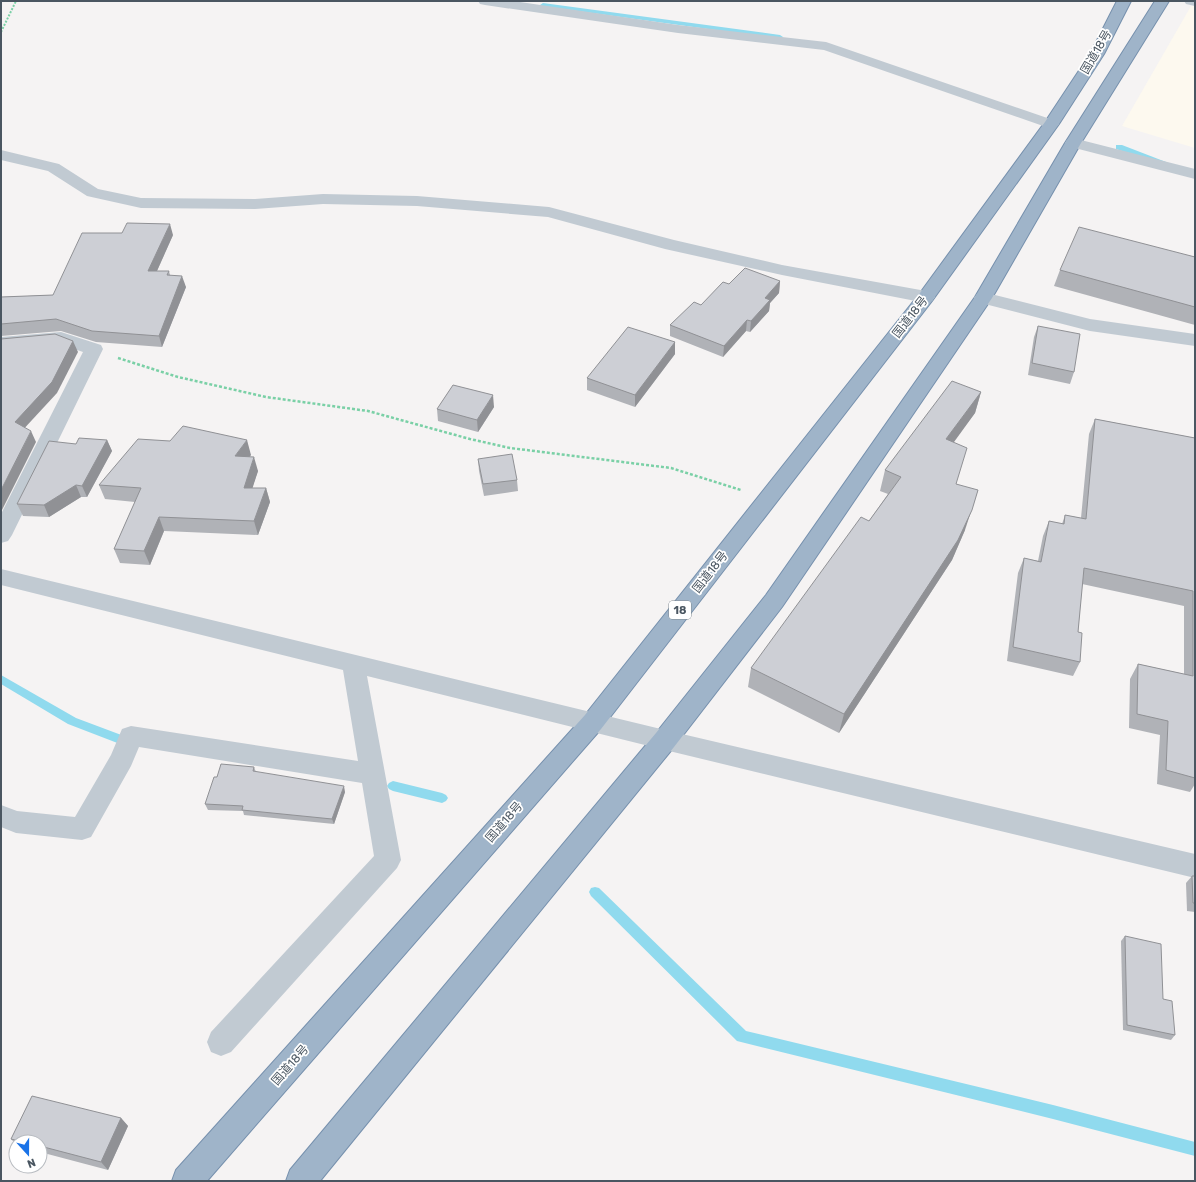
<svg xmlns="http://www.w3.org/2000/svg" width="1196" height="1182" viewBox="0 0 1196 1182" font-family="Rubik,'Noto Sans JP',sans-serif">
  <rect width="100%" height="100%" fill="#f5f3f3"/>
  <path fill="#fdf9ef" d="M1191 6H1195V148L1122 126Z"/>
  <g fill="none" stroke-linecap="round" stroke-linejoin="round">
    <g fill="#90daee" fill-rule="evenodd">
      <path d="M543 3 780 35 783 37 780 39 541 6 540 5Z"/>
      <path d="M1116 145H1122L1166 162 1162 164H1159L1116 149Z"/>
      <path d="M1 675 76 718 124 736 125 739 124 742 120 744 68 724 1 684Z"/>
      <path d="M393 781 442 793 446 795 448 798 446 801 442 803 393 791 389 789 387 786 389 783Z"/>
      <path d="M595 887 599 888 746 1031 1053 1105 1195 1142V1156L1053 1119 737 1041 591 896 589 892 591 888Z"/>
    </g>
    <g stroke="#7690ad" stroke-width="2">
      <g id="trunk">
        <path d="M1117 1H1131L1104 54 1059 124 932 301 601 729 207 1181H172L176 1170 585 715 920 293 1045 122 1090 54Z"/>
        <path d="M1155 1H1169L1081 143 992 298 782 607 674 747 320 1181H286L290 1170 656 733 766 595 975 297 1065 143Z"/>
      </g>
    </g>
    <path stroke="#7ad0a6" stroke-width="2" stroke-dasharray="2 1.5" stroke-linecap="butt" d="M1 32 16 1"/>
    <path stroke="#7ad0a6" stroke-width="2.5" stroke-dasharray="3 2" stroke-linecap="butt" d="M118 358 178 377 266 397 368 411 470 439 510 448 671 468 741 490"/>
    <g fill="#c1cad2" fill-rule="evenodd">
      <path d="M478 1H513L678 25 826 42 1056 121 1059 124 1056 127 1051 129 1046 127 824 50 678 33 485 5 480 4Z"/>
      <path d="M1184 1H1195V6L1186 4Z"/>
      <path d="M1073 138 1195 169V179L1067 146 1065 143 1067 140Z"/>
      <path d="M1 150 59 164 98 189 141 198 255 199 323 194 417 196 549 207 674 240 782 265 926 291 932 293 935 297 932 301 926 303 782 275 665 249 548 217 417 206 323 204 255 209 141 208 87 196 48 171 1 160Z"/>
      <path d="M983 292 1090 319 1195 334V346L1090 331 977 302 974 298 977 294Z"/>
      <path d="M61 332 101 345 103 349 12 535 8 541 1 543V514L83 352 60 344 1 349V337Z"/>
      <path d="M1 569 665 730 1195 854V878L665 750 367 676 401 860 397 868 231 1052 221 1056 211 1052 207 1042 211 1032 374 856 362 783 139 747 131 766 91 837 82 840 16 833 1 827V805L17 811 75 817 111 755 122 729 131 726 358 761 343 670 1 585Z"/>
    </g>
    <use href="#trunk" fill="#9fb4c9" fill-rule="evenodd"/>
  </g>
  <g fill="#b0b2b7">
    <path d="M173 235 157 271H169L170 275 186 287 162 347 96 342 61 331 1 336V297L53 295Z"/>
    <path d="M1195 257V325L1054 286 1060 270Z"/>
    <path d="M780 281 779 293 770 303 769 311 750 332 746 331 723 357 670 336V325L701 305 729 284Z"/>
    <path d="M1038 326 1074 372 1070 384 1028 375 1034 337Z"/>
    <path d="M675 342V354L635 407 587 390V378Z"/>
    <path d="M981 392 975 413 953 442 956 484 965 530 952 560 839 733 748 687 751 668 869 521 888 494 880 491 885 470Z"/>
    <path d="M494 407 478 432 438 421 437 409Z"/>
    <path d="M1095 419 1195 438V784L1190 792 1157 784 1160 735 1129 728 1130 679 1138 664 1184 674V606L1082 584 1078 632 1080 662 1073 676 1007 661 1018 573 1024 558 1038 561 1043 536 1049 521 1062 524 1065 515 1081 518 1089 434Z"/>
    <path d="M107 440 112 451 87 497H81L49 517 23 516 17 504 76 444Z"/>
    <path d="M251 455 249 457 258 471 252 488H266L270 502 258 535 164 531 150 565 120 563 114 549 135 502 105 499 99 485Z"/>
    <path d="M478 459 517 480 518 491 484 496 479 471Z"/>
    <path d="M254 767 256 772 345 792 334 824 244 815 243 811 208 810 205 804 217 777Z"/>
    <path d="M1192 876H1195V912L1187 911 1186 883Z"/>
    <path d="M1125 936 1163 999 1175 1035 1171 1040 1123 1030 1121 941Z"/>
    <path d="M121 1118 128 1126 108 1170 40 1152V1142H16V1144L11 1139Z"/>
  </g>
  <g fill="#909195">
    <path d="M170 224 173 235 152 282 148 271Z"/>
    <path d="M182 276 186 287 162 347 159 336Z"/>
    <path d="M780 281 779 293 770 303 769 311 750 332 751 321 765 298Z"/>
    <path d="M747 320 746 331 723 357 724 346Z"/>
    <path d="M73 341 78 352 57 393 20 433 15 422Z"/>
    <path d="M675 342V354L635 407V395Z"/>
    <path d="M981 392 975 413 941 460 946 439Z"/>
    <path d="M493 395 494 407 478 432 477 420Z"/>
    <path d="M31 431 36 442 1 512V490Z"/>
    <path d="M107 440 112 451 87 497 82 486Z"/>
    <path d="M247 440 251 455 239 470 235 456Z"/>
    <path d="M254 457 258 471 248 502 244 488Z"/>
    <path d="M76 485 81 497 49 517 44 505Z"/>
    <path d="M266 488 270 502 258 535 254 521Z"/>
    <path d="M978 490 965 530 952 560 839 733 844 714Z"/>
    <path d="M159 517 164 531 150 565 144 551Z"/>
    <path d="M344 786 345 792 334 824 332 819Z"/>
    <path d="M121 1118 128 1126 108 1170 101 1162Z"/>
  </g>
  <g fill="#cdcfd5" stroke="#909195">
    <path d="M127 223 170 224 148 271H169L167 275 182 276 159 336 92 331 56 319 1 324V297L53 295 82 233H122Z"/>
    <path d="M1079 227 1195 257V307L1060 270Z"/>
    <path d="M745 268 780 281 765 298 770 300 751 321 747 320 724 346 670 325 694 302 701 305 723 282 729 284Z"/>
    <path d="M1038 326 1080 334 1074 372 1032 363Z"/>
    <path d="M628 327 675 342 635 395 587 378Z"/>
    <path d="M55 334 73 341 52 382 15 422 31 431 1 490V339Z"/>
    <path d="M952 381 981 392 946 439 967 448 956 484 978 490 972 510 958 540 844 714 751 668 861 517 869 521 901 477 885 470Z"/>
    <path d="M453 385 493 395 477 420 437 409Z"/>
    <path d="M1095 419 1195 438V778L1166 770 1168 721 1137 714 1138 664 1193 676V591L1084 568 1078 632 1082 633 1080 662 1013 647 1024 558 1041 562 1049 521 1064 524 1065 515 1086 519Z"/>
    <path d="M183 426 247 440 235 456 254 457 244 488H266L254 521 159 517 144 551 114 549 141 488 99 485 138 439 170 441Z"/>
    <path d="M79 438 107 440 82 486 76 485 44 505 17 504 49 441 76 444Z"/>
    <path d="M512 454 517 480 483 484 478 459Z"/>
    <path d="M221 764 254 767 253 771 344 786 332 819 242 810 243 806 205 804 214 777H217Z"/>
    <path d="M1192 876H1195V903H1193Z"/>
    <path d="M1125 936 1161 944 1163 999 1172 1001 1175 1035 1127 1025Z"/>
    <path d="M32 1096 121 1118 101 1162 40 1146V1142H23L11 1139Z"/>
  </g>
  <g text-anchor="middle" stroke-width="3.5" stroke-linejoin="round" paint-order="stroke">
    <rect fill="#fff" stroke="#808990" stroke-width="1" x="669" y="601" width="22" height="18" rx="3"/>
    <g font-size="11" font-weight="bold" fill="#4a5661">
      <text x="680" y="614">18</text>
    </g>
    <g font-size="12" fill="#4a5661" stroke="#fff">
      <text transform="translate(1096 52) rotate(-60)" y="4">国道18号</text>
      <text transform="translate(910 317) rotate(-52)" y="4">国道18号</text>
      <text transform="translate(710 572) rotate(-52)" y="4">国道18号</text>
      <text transform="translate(504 822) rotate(-49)" y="4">国道18号</text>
      <text transform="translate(290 1065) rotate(-49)" y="4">国道18号</text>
    </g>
  </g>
  <rect width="1196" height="1182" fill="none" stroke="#4a5661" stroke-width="4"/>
  <g transform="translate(28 1154) rotate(159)"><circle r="19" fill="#ffffff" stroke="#b7bbc0"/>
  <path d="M0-3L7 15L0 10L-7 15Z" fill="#1a73e8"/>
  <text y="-6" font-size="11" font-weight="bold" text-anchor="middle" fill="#4a5661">N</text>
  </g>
</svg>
